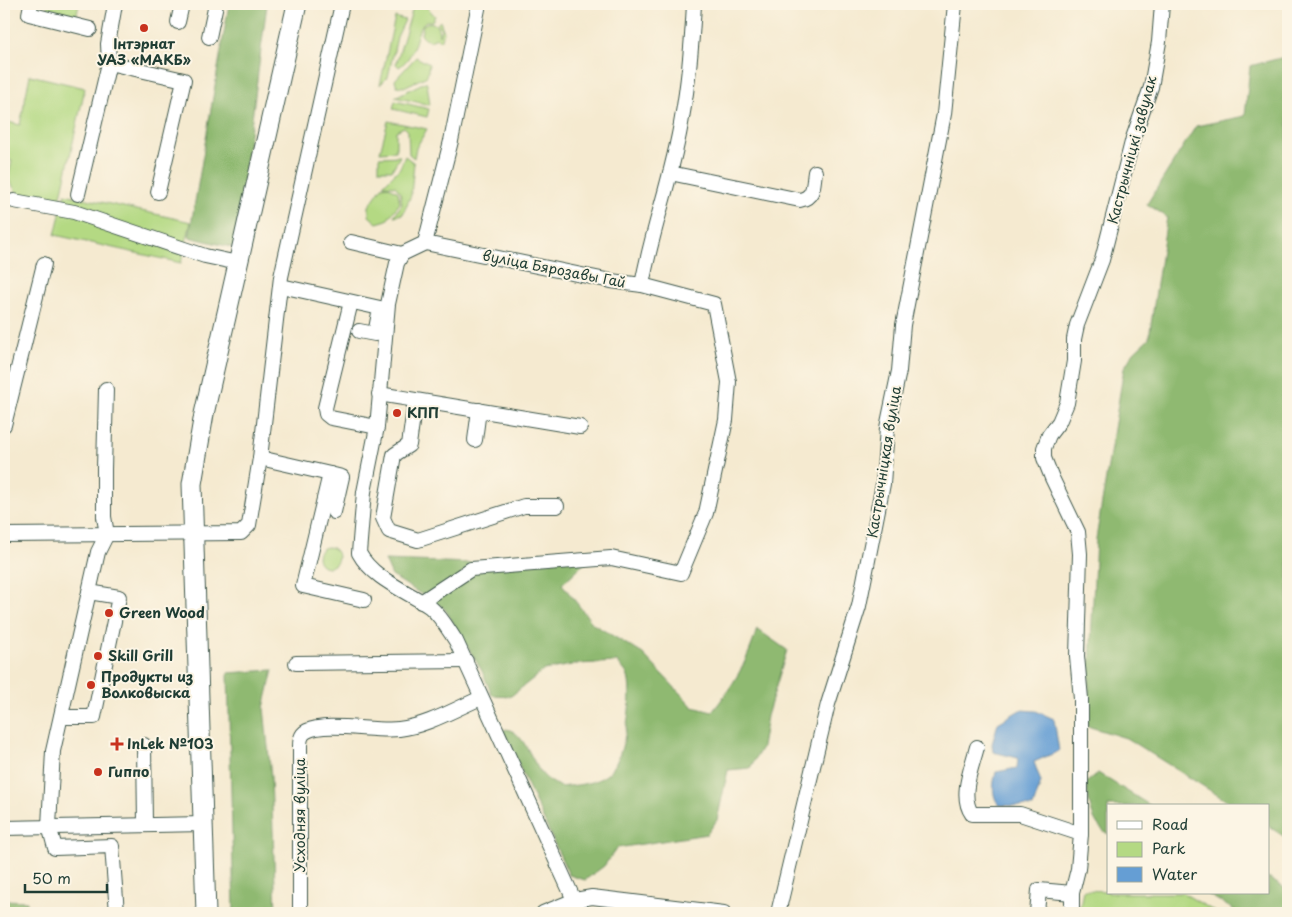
<svg xmlns="http://www.w3.org/2000/svg" width="1292" height="917" viewBox="0 0 1292 917" font-family="'Playpen Sans',sans-serif">
  <rect width="100%" height="100%" fill="#fcf5e5"/>
  <filter id="ink" filterUnits="userSpaceOnUse"><feTurbulence type="fractalNoise" baseFrequency=".02" numOctaves="2"/><feDisplacementMap in="SourceGraphic" scale="10" xChannelSelector="R" yChannelSelector="G"/><feConvolveMatrix kernelMatrix="1 2 1 2 8 2 1 2 1" color-interpolation-filters="sRGB"/></filter>
  <filter id="wash" filterUnits="userSpaceOnUse"><feTurbulence type="fractalNoise" baseFrequency=".0096" numOctaves="4" result="noise"/><feDisplacementMap in="SourceGraphic" scale="20" xChannelSelector="R" yChannelSelector="G"/><feGaussianBlur stdDeviation="1.12" result="paint"/><feColorMatrix in="noise" values="0 0 0 0 0 0 0 0 0 0 0 0 0 0 0 0 0 1.4 0 .05"/><feComposite in="paint" operator="in"/></filter>
  <g filter="url(#wash)">
    <rect width="100%" height="100%" fill="#f5ead0"/>
    <g fill="#b4d983" stroke="#6a8b5c">
      <path d="M48 4H79L76 18 46 11Z"/>
      <path d="M414 4H424L435 16 432 21H426C413 30 419 54 399 67L396 64Z"/>
      <path d="M395 17 405 20 397 37 388 77 380 85Z"/>
      <path d="M440 21 444 32 440 41 437 38 430 41 424 39 421 34 423 25C432 19 439 25 439 35L441 29 437 24Z"/>
      <path d="M416 57 429 64 427 76 404 87 397 86 395 80Z"/>
      <path d="M30 75 85 88 59 205 18 194 8 179 12 161 4 159V121L20 125Z"/>
      <path d="M425 82 427 83 430 105 395 97Z"/>
      <path d="M395 101 429 109 427 117 393 109Z"/>
      <path d="M388 121 427 129 416 148 414 158 409 154 408 131 404 127 396 131V151L380 152Z"/>
      <path d="M400 156 392 170H379V157Z"/>
      <path d="M405 156 414 163 411 195 403 214 394 216 402 204 400 192 395 186 383 185 400 168Z"/>
      <path d="M388 186 398 192 400 203 387 220 377 223 369 216V206L382 187Z"/>
      <path d="M65 194 191 222 181 263 55 235Z"/>
      <circle cx="328" cy="557" r="10"/>
      <path d="M1083 890 1108 891V893H1183L1217 913H1079Z"/>
    </g>
    <g fill="#8fb971" stroke="#577b52">
      <path d="M229 4H267L235 248 189 237Z"/>
      <path d="M1288 56V839L1268 826V806H1235L1126 738 1087 726 1096 539 1124 368 1134 352 1149 338 1167 217 1147 204 1196 126 1245 116 1250 66Z"/>
      <path d="M592 556 562 584 593 624 643 654 693 707 712 712C733 686 748 661 757 629L787 650 767 716 762 747 750 768 728 770 717 820 707 834 617 848 604 866 585 880 569 875 503 731 506 729C525 732 531 762 543 775 547 780 554 783 560 787 577 785 602 784 613 768 625 752 635 692 627 674 625 670 620 666 617 662L577 664 544 670 511 696 492 695 482 671 445 609 392 576 385 560 471 563Z"/>
      <path d="M273 670 264 708 271 777 276 913H234L228 673Z"/>
      <path d="M1098 773 1151 806H1108V834C1090 823 1090 802 1086 783Z"/>
      <path d="M1268 878 1288 890V912L1239 913 1206 893H1268Z"/>
      <path d="M4 900 27 901V913H4Z"/>
    </g>
    <path fill="#659ed4" stroke="#426e84" d="M1020 710 1036 711 1054 719 1059 751 1034 762 1041 782 1033 807 999 805C991 795 993 784 996 772L1017 768 1018 758 993 752 992 744 998 723Z"/>
  </g>
  <g filter="url(#ink)">
    <g fill="none" stroke-linecap="round" stroke-linejoin="round">
      <g stroke="#3f574b" stroke-width="16">
        <g id="minor">
          <path d="M31 4 29 14 90 29"/>
          <path d="M178 22 182 4"/>
          <path d="M209 37 216 4"/>
          <path d="M109 63 184 80 158 192"/>
          <path d="M670 173 800 200C815 197 813 184 815 172"/>
          <path d="M78 194 109 63 108 44 115 4"/>
          <path d="M14 201 74 212 205 256 238 263"/>
          <path d="M351 242 402 254"/>
          <path d="M425 243 402 254 397 263 388 304 377 427 364 492 359 553C373 579 407 591 430 607 441 616 448 629 456 641L580 913"/>
          <path d="M425 243 611 281 642 285C652 229 673 175 682 118 689 80 692 42 694 4"/>
          <path d="M425 243 451 141 479 4"/>
          <path d="M281 286 380 308 375 334 359 331"/>
          <path d="M351 302 325 408 326 414 331 418 377 427"/>
          <path d="M106 389 104 469V517L107 534 98 552 53 751 49 826 55 848 112 846 117 913"/>
          <path d="M379 394 580 427"/>
          <path d="M415 401 409 445 394 455 383 518 389 531 418 540 524 506H557"/>
          <path d="M4 425 44 264"/>
          <path d="M475 440 479 410"/>
          <path d="M260 458 330 474 303 586 364 600"/>
          <path d="M330 474 342 477 334 512"/>
          <path d="M4 535 241 533 249 525 260 458 281 277 342 4"/>
          <path d="M421 602 471 569 611 558 681 573 706 513 726 420 729 382 714 304 642 285"/>
          <path d="M296 663 466 661"/>
          <path d="M61 717H94L119 597 89 592"/>
          <path d="M144 745 145 824"/>
          <path d="M977 747C972 767 959 796 972 814H1020L1081 834 1078 869 1072 893 1039 890 1037 913"/>
          <path d="M4 828 204 824"/>
          <path d="M1081 834V699L1077 656 1080 554 1078 532 1052 478 1044 458V448L1049 435 1059 422 1067 403 1074 361V339L1077 325 1102 260 1133 138 1151 87 1159 42 1162 4"/>
          <path d="M1072 893V913"/>
          <path d="M300 913V751C300 744 299 735 307 731 326 721 375 732 399 729 427 726 455 709 481 698"/>
          <path d="M543 913 575 900 592 897 724 913"/>
          <path d="M778 913 828 704 859 606 883 484 887 428 899 371 903 325 944 114 955 4"/>
        </g>
      </g>
      <g stroke="#3f574b" stroke-width="21">
        <path id="major" d="M206 913 192 484 204 414 297 4"/>
      </g>
      <use href="#minor" stroke="#fff" stroke-width="14"/>
      <use href="#major" stroke="#fff" stroke-width="19"/>
    </g>
  </g>
  <g fill="#c8321e" stroke="#fcf5e5" stroke-width="2">
    <circle cx="144" cy="28" r="5"/>
    <circle cx="397" cy="413" r="5"/>
    <circle cx="109" cy="613" r="5"/>
    <circle cx="98" cy="656" r="5"/>
    <circle cx="91" cy="685" r="5"/>
    <path d="M114.5 736.5h5v5h5v5h-5v5h-5v-5h-5v-5h5z"/>
    <circle cx="98" cy="772" r="5"/>
  </g>
  <g text-anchor="middle" stroke-width="4" stroke-linejoin="round" paint-order="stroke">
    <g font-size="14" font-weight="bold" fill="#1f3d34" stroke="#fcf5e5" text-anchor="start">
      <text x="144" y="49" text-anchor="middle">Інтэрнат<tspan x="144" dy="16">УАЗ «МАКБ»</tspan></text>
      <text x="407" y="418">КПП</text>
      <text x="119" y="618">Green Wood</text>
      <text x="108" y="661">Skill Grill</text>
      <text x="101" y="682">Продукты из<tspan x="101" dy="16">Волковыска</tspan></text>
      <text x="127" y="749">InLek №103</text>
      <text x="108" y="777">Гиппо</text>
    </g>
    <g font-size="14" fill="#1f3d34" stroke="#fcf5e5">
      <text transform="translate(1132 150) rotate(-75)" y="5">Кастрычніцкі завулак</text>
      <text transform="translate(554 269) rotate(11)" y="5">вуліца Бярозавы Гай</text>
      <text transform="translate(884 462) rotate(-81)" y="5">Кастрычніцкая вуліца</text>
      <text transform="translate(300 815) rotate(-90)" y="5">Усходняя вуліца</text>
    </g>
  </g>
  <rect width="1292" height="917" fill="none" stroke="#fcf5e5" stroke-width="20"/>
  <rect x="1107" y="804" width="162" height="90" fill="#fcf5e5" stroke="#a4ab9e"/>
  <rect x="1117" y="821" width="25" height="8" fill="#ffffff" stroke="#a4ab9e"/>
  <text x="1152" y="830" font-size="15" fill="#1f3d34">Road</text>
  <rect x="1117" y="842" width="25" height="15" fill="#b4d983" stroke="#a4ab9e"/>
  <text x="1152" y="854" font-size="15" fill="#1f3d34">Park</text>
  <rect x="1117" y="867" width="25" height="15" fill="#659ed4" stroke="#a4ab9e"/>
  <text x="1152" y="880" font-size="15" fill="#1f3d34">Water</text>
  <path d="M25 884v8h82v-8" fill="none" stroke="#1f3d34" stroke-width="2.5"/>
  <text x="32" y="884" font-size="15" fill="#1f3d34" stroke="#fcf5e5" stroke-width="4" paint-order="stroke">50 m</text>
</svg>
